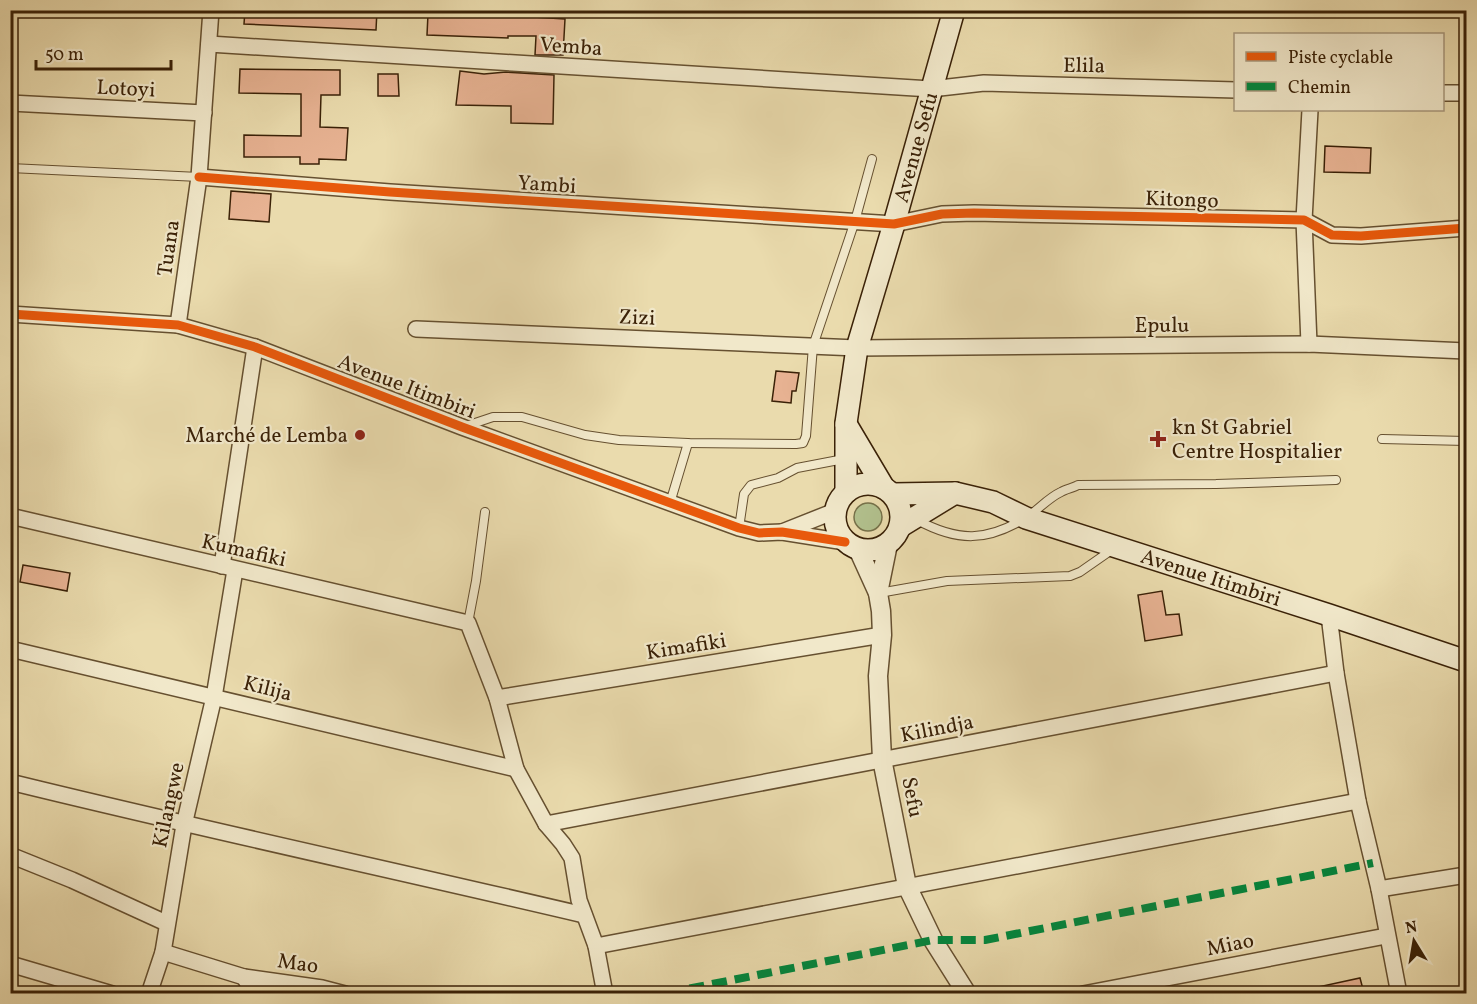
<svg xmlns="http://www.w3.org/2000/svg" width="1477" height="1004" viewBox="0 0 1477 1004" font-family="Vollkorn,serif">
  <rect width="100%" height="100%" fill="#eadbad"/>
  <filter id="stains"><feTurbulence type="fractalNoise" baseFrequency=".00333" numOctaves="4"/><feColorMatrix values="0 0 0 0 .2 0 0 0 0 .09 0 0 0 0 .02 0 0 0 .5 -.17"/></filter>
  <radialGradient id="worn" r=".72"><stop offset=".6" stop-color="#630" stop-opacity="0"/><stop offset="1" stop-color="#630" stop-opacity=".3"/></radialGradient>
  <circle fill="#b2c18e" stroke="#76714a" stroke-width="1.5" cx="868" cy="517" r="14"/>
  <g fill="#e7b292" stroke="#3a2107" stroke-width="1.5">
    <path d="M245 10H377L376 30 244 24Z"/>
    <path d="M515 10H534V17L565 19 563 55H535L536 36H508V38L427 35 428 14 514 17Z"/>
    <path d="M240 69 340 70V95H321L320 127 348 128 346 160 319 159V164H300V157H244V135L301 136V94L239 93Z"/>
    <path d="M460 71 484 74 506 72 554 75 553 124 511 123V106L456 105Z"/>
    <path d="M378 74H398L399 96H378Z"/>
    <path d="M1325 146 1371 148 1370 173 1324 172Z"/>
    <path d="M231 191 271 194 269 222 229 219Z"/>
    <path d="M776 371 799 373 796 391H792L791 403 772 401Z"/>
    <path d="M23 565 70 573 67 591 20 582Z"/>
    <path d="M1162 591 1166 615 1179 614 1182 635 1145 641 1138 595Z"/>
    <path d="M1360 978 1364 993H1319L1318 987Z"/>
  </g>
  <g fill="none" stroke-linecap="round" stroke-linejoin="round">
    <g stroke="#665030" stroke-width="10">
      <g id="service">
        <path d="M10 168 199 177"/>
        <path d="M466 426 493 417H522L585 435 619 440 688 443 796 444 803 443 806 436 813 346 855 221 872 159"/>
        <path d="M1382 439 1466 441"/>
        <path d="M670 503 688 443"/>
        <path d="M917 520C958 542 987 542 1027 517 1038 510 1048 498 1061 492 1066 489 1073 488 1078 485L1216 484 1336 480"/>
        <path d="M739 528 744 494 751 485 778 478 797 468 844 459"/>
        <path d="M879 593 947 581 1070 576 1080 572 1113 549"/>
        <path d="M468 623 476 581 485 512"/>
      </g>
    </g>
    <g stroke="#665030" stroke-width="18">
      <g id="minor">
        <path d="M209 44 931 89 984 83 1236 90"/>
        <path d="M1442 93H1466"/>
        <path d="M10 103 204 113"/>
        <path d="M199 177 390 192 894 224 942 214 974 213 1304 220 1332 235 1361 236 1466 228"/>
        <path d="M10 314 178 325 255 347 462 427 739 528 759 533 782 532 845 542"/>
        <path d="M178 325 199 177 211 10"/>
        <path d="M416 329 857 348 1309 344 1466 351"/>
        <path d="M1309 344 1304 220 1310 110"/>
        <path d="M10 516 468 623 497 698 516 769 546 824 563 844 572 858 579 900 596 946 605 994"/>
        <path d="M782 532 835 511"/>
        <path d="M222 566 255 347"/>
        <path d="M1329 615 1336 673 1358 801 1379 889 1399 994"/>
        <path d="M10 649 516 769"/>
        <path d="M497 698 882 635"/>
        <path d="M10 782C201 829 393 870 584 915"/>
        <path d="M546 824 1336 673"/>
        <path d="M10 855 72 880 166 923"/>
        <path d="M1379 889 1466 875"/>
        <path d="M596 946 1358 801"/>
        <path d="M163 952 244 977 322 988 345 994"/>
        <path d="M10 964 112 994"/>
        <path d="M244 977 254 994"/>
        <path d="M149 994 163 952 184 825 214 697 235 570"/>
        <path d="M1083 994 1386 936"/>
      </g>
    </g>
    <g stroke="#665030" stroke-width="21">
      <g id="tertiary">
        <path d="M858 549 878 593 881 611 882 635 878 676 882 759 907 886 933 940 967 994"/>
        <path d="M878 593 888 544"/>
      </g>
    </g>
    <g stroke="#3a2107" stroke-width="24">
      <g id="secondary">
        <path d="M846 424 884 488"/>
        <circle cx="868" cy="517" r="33"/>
        <path id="s1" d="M846 492V423L857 348 894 224 954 10"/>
        <path id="s2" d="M893 494 955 493 993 502 1026 518 1329 615 1466 661"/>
        <path d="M901 526 955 493"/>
      </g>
    </g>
    <use href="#service" stroke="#f1e8ca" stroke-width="8"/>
    <use href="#minor" stroke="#f1e8ca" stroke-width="15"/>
    <use href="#tertiary" stroke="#f1e8ca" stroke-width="18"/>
    <use href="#secondary" stroke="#f1e8ca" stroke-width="21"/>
    <path stroke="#00873e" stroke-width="8" stroke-dasharray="15 8" stroke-linecap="butt" d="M667 993 933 940H985L1373 863"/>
    <g stroke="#f1e8ca" stroke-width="13">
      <g id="cycleway">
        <path d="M199 177 390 192 894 224 942 214 974 213 1304 220 1332 235 1361 236 1466 228"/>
        <path d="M10 314 178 325 255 347 462 427 739 528 759 533 782 532 845 542"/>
      </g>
    </g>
    <use href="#cycleway" stroke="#e8590c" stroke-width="9"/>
  </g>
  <g fill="#8f2418" stroke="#f1e8ca" stroke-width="2">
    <circle cx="360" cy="435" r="6"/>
    <path d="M1155 430h6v6h6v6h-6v6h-6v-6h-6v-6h6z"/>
  </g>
  <g text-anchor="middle" stroke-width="4.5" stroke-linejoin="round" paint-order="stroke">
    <g font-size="21" fill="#3a2107" stroke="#f1e8ca">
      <text transform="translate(571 46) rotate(4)" y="7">Vemba</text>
      <text transform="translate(1084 65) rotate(1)" y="7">Elila</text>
      <text transform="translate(126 88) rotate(3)" y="7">Lotoyi</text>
      <text dy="7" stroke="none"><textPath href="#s1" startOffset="354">Avenue Sefu</textPath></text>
      <text transform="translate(547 184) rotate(4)" y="7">Yambi</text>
      <text transform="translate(1182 199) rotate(2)" y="7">Kitongo</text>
      <text transform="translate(168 248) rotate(-82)" y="7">Tuana</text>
      <text transform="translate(637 317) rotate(2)" y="7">Zizi</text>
      <text x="1162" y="332">Epulu</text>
      <text transform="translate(407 386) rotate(21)" y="7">Avenue Itimbiri</text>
      <text transform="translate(244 550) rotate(13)" y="7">Kumafiki</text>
      <text dy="7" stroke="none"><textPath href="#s2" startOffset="332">Avenue Itimbiri</textPath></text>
      <text transform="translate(686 646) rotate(-9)" y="7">Kimafiki</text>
      <text transform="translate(268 688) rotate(14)" y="7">Kilija</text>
      <text transform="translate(937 728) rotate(-11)" y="7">Kilindja</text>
      <text transform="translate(913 797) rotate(79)" y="7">Sefu</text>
      <text transform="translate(168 805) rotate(-78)" y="7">Kilangwe</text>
      <text transform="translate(1230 944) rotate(-11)" y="7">Miao</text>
      <text transform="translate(298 963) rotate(8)" y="7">Mao</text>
    </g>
    <g font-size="21" fill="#3a2107" stroke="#f1e8ca" text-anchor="start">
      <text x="1172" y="434">kn St Gabriel<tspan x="1172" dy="24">Centre Hospitalier</tspan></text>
      <text x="348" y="442" text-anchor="end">Marché de Lemba</text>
    </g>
  </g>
  <rect width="1477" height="1004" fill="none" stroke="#eadbad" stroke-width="36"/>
  <rect x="12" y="12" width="1453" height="980" fill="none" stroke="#3a2107" stroke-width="3"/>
  <rect x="18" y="18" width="1441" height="968" fill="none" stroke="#3a2107" stroke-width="1.5"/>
  <rect x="1234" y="33" width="210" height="78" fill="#f1e8ca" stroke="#a8987c" stroke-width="1.5"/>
  <rect x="1246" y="52" width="30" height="9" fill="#e8590c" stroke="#a8987c" stroke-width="1.5"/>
  <text x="1288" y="63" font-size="18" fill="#3a2107">Piste cyclable</text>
  <rect x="1246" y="82" width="30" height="9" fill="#00873e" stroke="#a8987c" stroke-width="1.5"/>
  <text x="1288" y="93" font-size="18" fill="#3a2107">Chemin</text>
  <g transform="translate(1414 941) rotate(349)" stroke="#f1e8ca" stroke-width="4.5" paint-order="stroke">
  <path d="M0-4.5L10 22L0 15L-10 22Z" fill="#3a2107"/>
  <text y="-9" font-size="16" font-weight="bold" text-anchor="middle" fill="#3a2107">N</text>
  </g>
  <path d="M36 60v9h135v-9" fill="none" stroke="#3a2107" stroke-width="3"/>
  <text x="45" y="60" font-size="18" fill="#3a2107" stroke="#f1e8ca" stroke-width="4.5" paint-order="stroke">50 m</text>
  <rect width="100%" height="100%" filter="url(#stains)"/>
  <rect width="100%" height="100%" fill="url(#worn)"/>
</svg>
